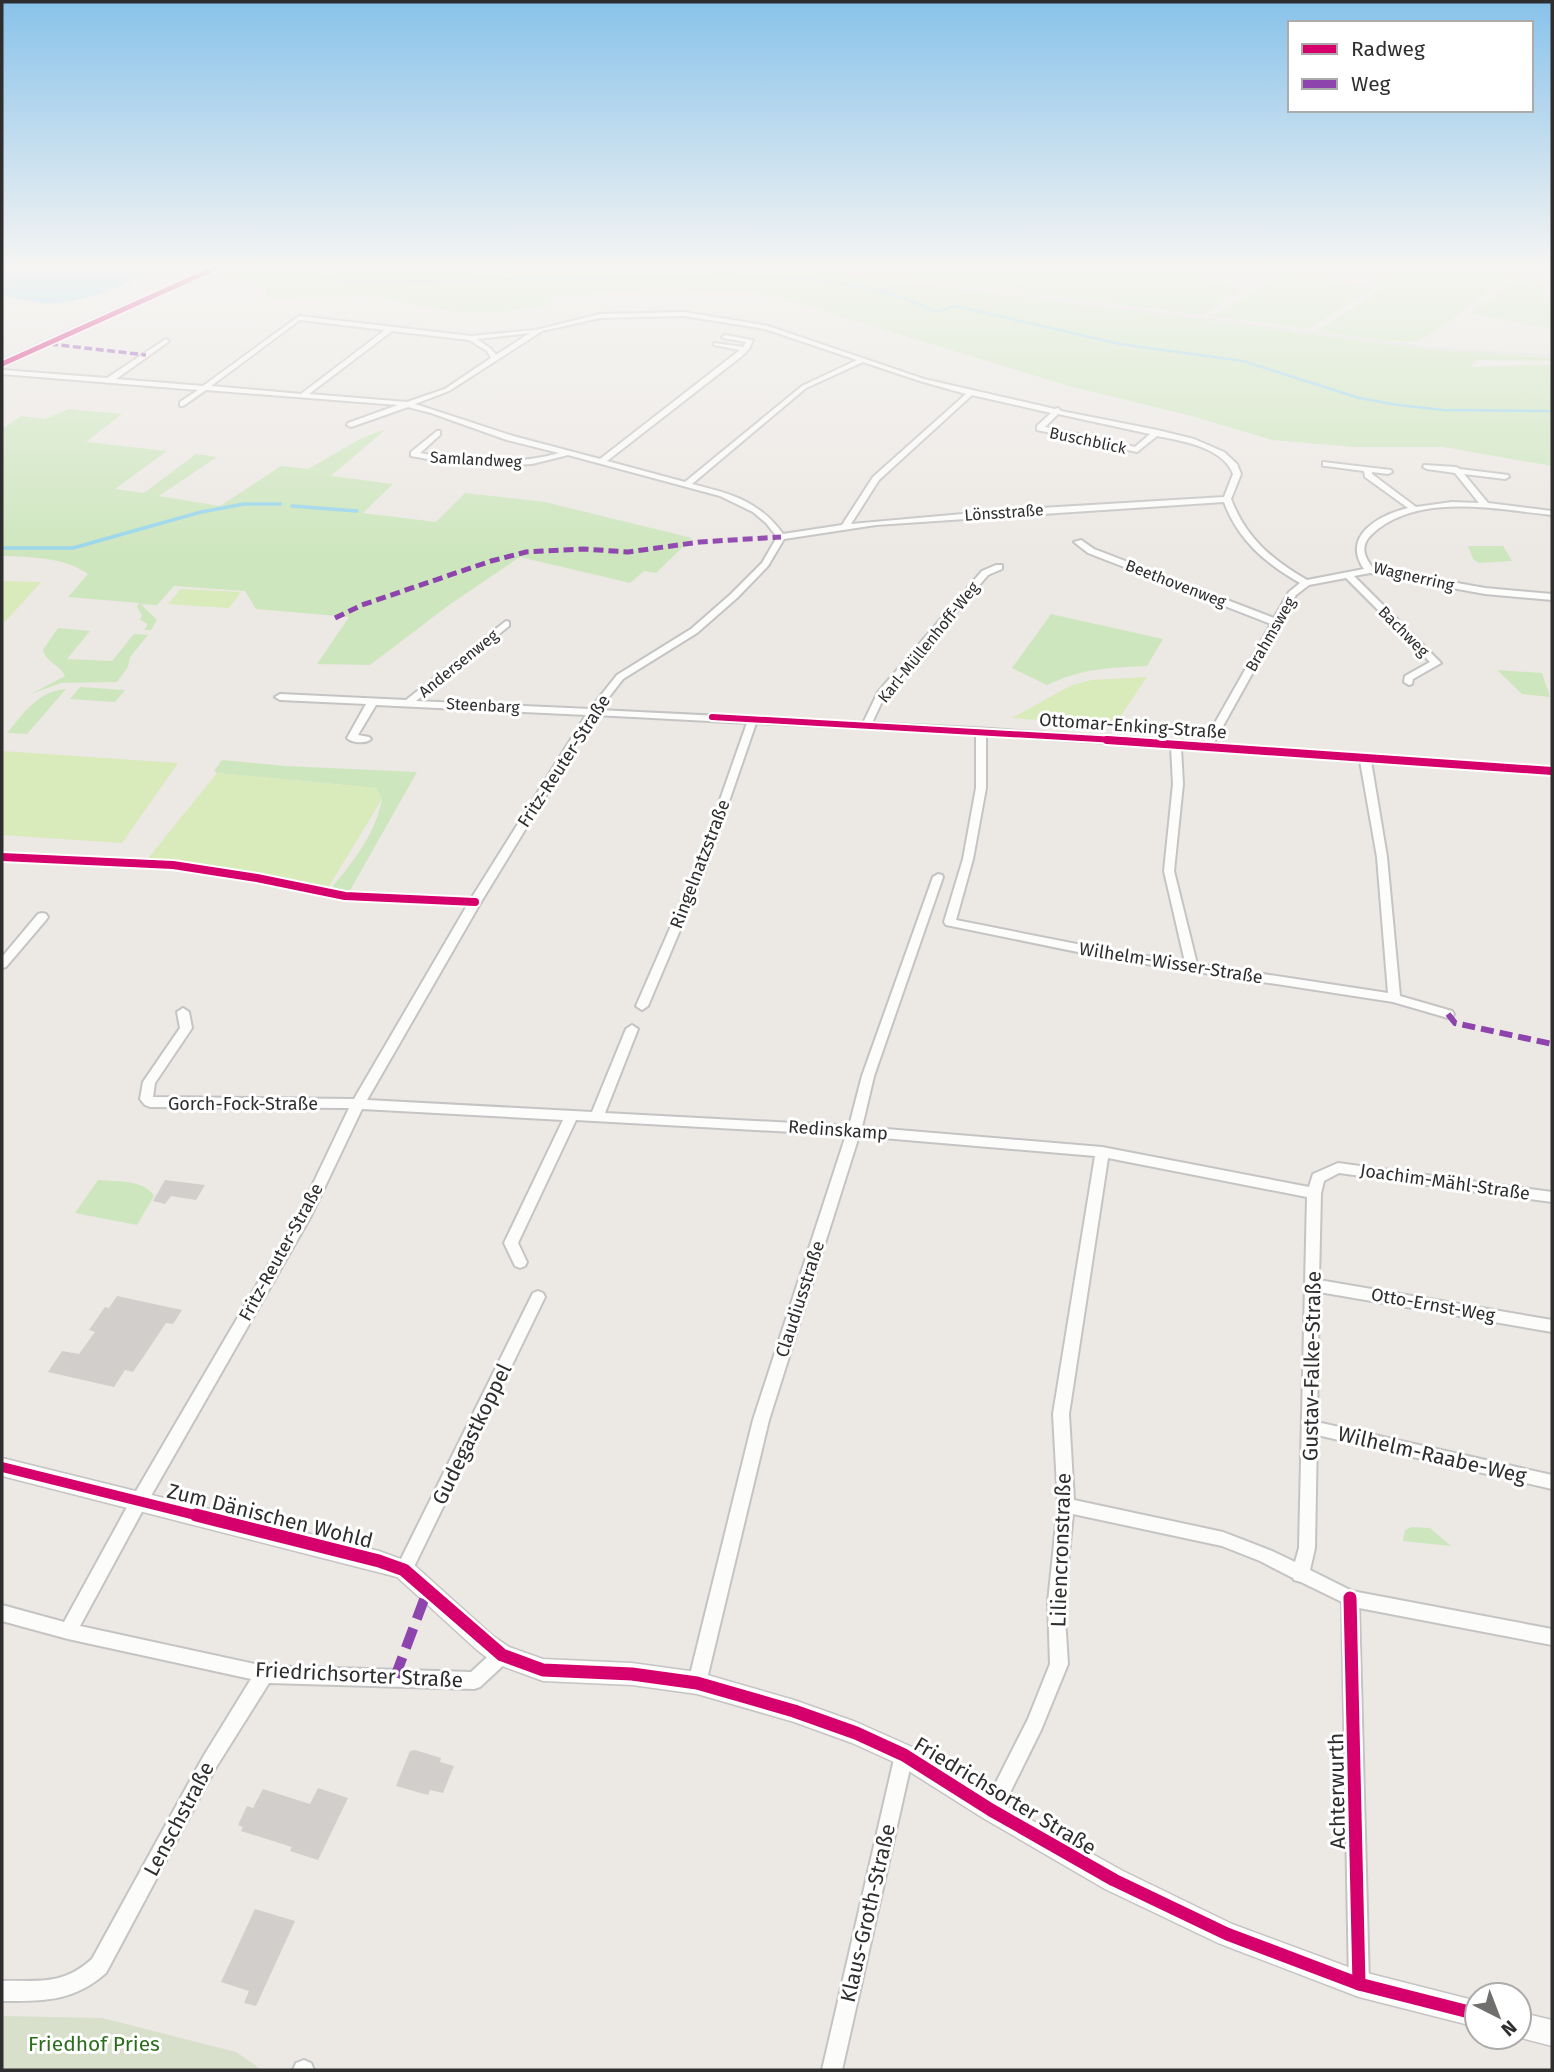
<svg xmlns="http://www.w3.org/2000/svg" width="1554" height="2072" viewBox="0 0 1554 2072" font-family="'Fira Sans',sans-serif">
  <rect width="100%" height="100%" fill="#ece8e4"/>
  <g fill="#cee6be">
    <path d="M232 265H774L1430 349 1552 358V361L1477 360 1470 367 1552 364V466L1443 447H1355L1272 440 1192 416 1069 386 764 293 660 290 559 295 543 307 491 313 440 310 386 298 357 296 281 299 266 297 265 283 213 274Z"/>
    <path d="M807 265H1154L1185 271 1243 289 1203 315Z"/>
    <path d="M1409 265H1521C1500 280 1436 338 1414 341 1383 344 1348 335 1316 331L1384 288 1379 282Z"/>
    <path d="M1286 272 1374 288 1309 329 1212 316Z"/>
    <path d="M1519 276 1541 281 1552 305V329L1470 313Z"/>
    <path d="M69 409 122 414 86 442 167 451 115 489 144 493 196 454 217 457 159 496 220 506 281 466 308 469 362 438 386 429 331 476 393 484 363 513 436 522 465 493 545 502 692 538 656 573 644 571 630 583 520 557 449 605 370 665 317 664 349 617 256 609 245 591 174 586 157 605 141 604 157 620 151 630H144L148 624 140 620 142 615 137 607 139 603 68 597 88 574C65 557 30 557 2 556V429L21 416 45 419Z"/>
    <path d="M1468 546H1503L1512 561 1479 563 1473 559Z"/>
    <path d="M1051 614 1163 639 1147 666C1107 668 1084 668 1047 685L1012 668Z"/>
    <path d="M58 628 90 631 67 659 112 661 134 634 148 635 130 657 128 667 117 682 61 683 31 694 65 676C60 664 46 663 43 650Z"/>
    <path d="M1497 670 1542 673 1550 697 1522 694Z"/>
    <path d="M80 687 125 690 115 702 70 699Z"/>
    <path d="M66 689 27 734 7 733C24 713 38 691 66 689Z"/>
    <path d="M222 760 285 766 417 772 348 894 330 890C353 861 375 836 382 799L376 788 217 773 214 771Z"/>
    <path d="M98 1180C116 1182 144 1179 154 1196L137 1225 75 1213Z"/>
    <path d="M1412 1527 1430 1528 1451 1546 1403 1541 1405 1530Z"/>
  </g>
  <path fill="#d8e0cc" d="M2 2016 102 2018 236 2052 262 2070H2Z"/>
  <g fill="#d9eabb">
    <path d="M2 581 41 582 2 625Z"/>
    <path d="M181 589 241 592 229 608 168 604Z"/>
    <path d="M1147 677 1114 726 1012 718 1072 685 1092 680Z"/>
    <path d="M2 751 178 763 122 843 2 835Z"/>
    <path d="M217 773 376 788 382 799 328 888 181 864 145 862Z"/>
  </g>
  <path fill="#99d6ec" d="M2 265H173L97 295 72 301 48 304 2 296Z"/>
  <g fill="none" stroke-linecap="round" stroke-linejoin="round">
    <path stroke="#99d6ec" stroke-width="2.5" d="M279 265 333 280 354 282C461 282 568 277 674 277 761 277 857 272 936 312L955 306 1120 344 1243 361 1359 398 1398 405 1444 410 1552 411"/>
    <g stroke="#99d6ec" stroke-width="3.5">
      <path d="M292 506 357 511"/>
      <path d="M2 548H73L201 512 244 504H280"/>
    </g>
  </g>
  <g fill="#d1cecb">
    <path d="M165 1180 205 1185 196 1200 171 1196 165 1204 153 1201Z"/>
    <path d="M117 1296 182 1310 173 1324 166 1323 133 1372 125 1370 114 1387 48 1372 62 1351 79 1354 95 1332 89 1330 105 1307 109 1308Z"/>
    <path d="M415 1750 441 1758 440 1762 454 1766 443 1793 430 1790 428 1795 396 1786 410 1751Z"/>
    <path d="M318 1788 348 1798 318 1860 290 1851 292 1847 241 1831 243 1827 238 1825 247 1806 253 1808 263 1789 310 1804Z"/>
    <path d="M255 1909 295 1921 256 2006 244 2003 249 1991 221 1982Z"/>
  </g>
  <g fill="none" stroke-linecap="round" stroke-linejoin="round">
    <g stroke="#c5c4c5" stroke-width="4">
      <g id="minor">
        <path d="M684 312 768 326 924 379 1055 409 1058 408 1061 411 1157 430 1194 439 1224 452 1237 464 1241 474 1231 499C1246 538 1272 560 1307 580L1364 569C1341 536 1379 515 1408 508L1365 477 1364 471 1326 466H1323V462L1391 470 1392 472 1388 474 1372 472V474L1416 507 1452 502 1479 503 1455 473 1427 469 1423 467 1424 465 1456 467 1460 469 1508 475 1509 477 1505 479 1464 474 1488 503 1552 511V515C1496 509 1415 492 1371 535 1360 546 1364 557 1373 568L1485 588 1552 594V600L1485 594 1370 573 1354 576 1441 663 1413 679 1412 684 1409 685 1404 682 1405 676 1430 662 1346 578 1309 585 1296 595 1213 744 1552 768V774L1371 761 1387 857 1400 996 1452 1011 1454 1014 1452 1017 1448 1018 1393 1002 1107 958 946 925 944 922 963 859 976 788V734L756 723 705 871 648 1006 642 1010 636 1006 695 871 747 723 595 715 481 902 367 1100 592 1112 626 1029 632 1025 638 1029 605 1113 849 1126 862 1076 933 877 938 874 942 875 943 877 874 1076 862 1127 1102 1147 1309 1187 1313 1174 1338 1163 1552 1192V1202L1339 1173 1324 1181 1321 1193 1319 1280 1552 1320V1332L1319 1292 1317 1422 1552 1475V1489L1317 1435 1315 1548 1310 1570 1352 1591 1552 1629V1645L1359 1608 1369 1984 1366 1991 1359 1994 1352 1991 1349 1984 1342 1602 1301 1582 1294 1580 1293 1578 1260 1561 1222 1546 1073 1514 1064 1602 1068 1664 1041 1730 998 1817 991 1819 984 1817 982 1810 1028 1719 1050 1664 1048 1602 1058 1505 1053 1414 1095 1156 859 1136 769 1420 706 1683 703 1689 697 1691 691 1689 688 1683 753 1420 846 1135 576 1120 518 1243 527 1262 525 1266 520 1268 515 1266 504 1243 563 1120 362 1109 311 1216 144 1508 80 1626 264 1666 471 1672 496 1649 502 1647 508 1649 511 1655 508 1661 480 1687 474 1689 269 1683 215 1769 106 1973C73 2002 43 2001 2 2001V1981C39 1980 62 1986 92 1959L203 1757 251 1679 68 1639 2 1621V1605L64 1622 132 1498 300 1211 349 1108 150 1107 145 1105 140 1099 143 1082 180 1028 177 1012 183 1008 189 1012 192 1028 155 1083 153 1097 354 1099 469 902 586 715 376 705 358 735 369 737 371 739C366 744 352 743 347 738L366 704 280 700 275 697 280 694 406 700 506 621 509 622V626L416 701 590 709 617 675 691 629 731 594 762 563 777 537 766 523 753 512 720 496 568 455 532 464 491 466 450 463 411 456V452L437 431H440V435L420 453C464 462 515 466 559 453L507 440 431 413 408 407 351 427 347 425 348 423 398 405 206 390 183 406H180V402L198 390 2 374V370L107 378 166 339 169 341 168 342 116 379 203 386 299 316 471 336 536 330 600 314ZM684 316 765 329 857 360 802 386 685 482 607 461 742 356 749 349 753 340 725 335 722 337 723 338 746 342 743 347 714 343V345L740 350 600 459 513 436 415 404 449 391 542 331 600 318ZM300 320 385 330 301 394 211 386ZM392 331 469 340 487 351 491 358 445 389 407 402 309 394ZM530 333 496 355 491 349 477 339ZM863 362 920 381 966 394 873 477 842 525 783 534C758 500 731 494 692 484L806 388ZM972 395 1051 413 1037 426V430L1137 452 1157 436C1182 441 1223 447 1233 474L1224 497 1008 510 851 524 879 480ZM1058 414 1150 434 1135 447 1045 427ZM1224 502C1238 540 1265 563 1300 583L1289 592 1274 618 1094 549 1081 540 1074 542 1088 553 1271 624 1203 744 991 729 872 723 885 695 988 575 1002 569V565H996L982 571 878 692 863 723 599 710 623 679 697 633 737 598 768 566 784 539 876 525ZM986 735 1171 747 1173 784 1164 871 1185 962 1107 950 956 920 973 859 986 788ZM1181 748 1360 761 1377 857 1388 993 1197 964 1174 871 1183 784ZM1108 1158 1307 1197 1299 1548 1295 1562 1272 1551 1223 1532 1074 1500 1069 1414Z"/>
        <path d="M42 913 46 914 48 917 46 920 6 967 2 968V957L38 914Z"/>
        <path d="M538 1291 543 1293 545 1297 410 1575 404 1578 398 1575 396 1570 398 1565 531 1297 533 1293Z"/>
        <path d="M904 1746 910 1749 913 1755 842 2070H822L895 1755 898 1749Z"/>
        <path d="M304 2060 311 2063 314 2070H293L296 2063Z"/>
      </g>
    </g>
    <g stroke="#c5c4c5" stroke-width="3">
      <g id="tertiary">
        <path d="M215 265H226L2 367V361Z"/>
        <path d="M2 1458 379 1551 412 1563 493 1636 509 1647 543 1659 632 1663 697 1672 794 1700 856 1722 912 1747 999 1802 1123 1871 1232 1924 1359 1971 1477 2001V2027L1359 1997 1218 1943 1105 1889 983 1818 896 1763 852 1743 794 1722 697 1694 632 1685 543 1681 494 1663 477 1650 397 1577 2 1476Z"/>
        <path d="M1519 2012 1552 2020V2046L1517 2037H1519Z"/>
      </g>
    </g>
    <use href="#minor" fill="#fcfcfb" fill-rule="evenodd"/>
    <use href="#tertiary" fill="#fcfcfb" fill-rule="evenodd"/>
    <g stroke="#dfdfe1" stroke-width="2.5">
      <path d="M788 265 1431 348 1552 356"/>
      <path d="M2 359 176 282 203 265"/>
    </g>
    <path stroke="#8e44ad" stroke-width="3.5" stroke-dasharray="8 3.5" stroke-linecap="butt" d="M50 344 146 355"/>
    <path stroke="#8e44ad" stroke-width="5" stroke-dasharray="10 5" stroke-linecap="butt" d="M335 618 362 605 491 561 526 552 583 549 628 552 700 542 781 537"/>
    <path stroke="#8e44ad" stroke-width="6" stroke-dasharray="13 6" stroke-linecap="butt" d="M1448 1014 1455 1023 1552 1044"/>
    <path stroke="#8e44ad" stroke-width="10" stroke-dasharray="21 10" stroke-linecap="butt" d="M395 1677 428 1589"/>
    <g stroke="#fff" stroke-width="8">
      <path id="cycleway-far4" d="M2 364 222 265"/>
    </g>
    <g stroke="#fff" stroke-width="10">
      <path id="cycleway-far3" d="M712 717 1133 741"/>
    </g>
    <g stroke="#fff" stroke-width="12">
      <g id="cycleway-far2">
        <path d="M1107 740 1552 771"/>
        <path d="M2 857 173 865 257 878 345 896 475 902"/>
      </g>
    </g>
    <g stroke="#fff" stroke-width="15">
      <path id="cycleway-far1" d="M2 1467 203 1517"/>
    </g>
    <g stroke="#fff" stroke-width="18">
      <g id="cycleway">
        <path d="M196 1515 379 1561 404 1570 502 1655 543 1670 632 1674 697 1683 794 1711 856 1733 904 1755 991 1810 1114 1880 1227 1934 1359 1984 1477 2014"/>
        <path d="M1350 1598 1359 1984"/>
      </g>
    </g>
    <use href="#cycleway-far4" stroke="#d6006c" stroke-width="5"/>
    <use href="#cycleway-far3" stroke="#d6006c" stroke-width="6"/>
    <use href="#cycleway-far2" stroke="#d6006c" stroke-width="8"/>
    <use href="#cycleway-far1" stroke="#d6006c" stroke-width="10"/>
    <use href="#cycleway" stroke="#d6006c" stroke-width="13"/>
  </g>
  <linearGradient id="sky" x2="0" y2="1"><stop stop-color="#88c2ea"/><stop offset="0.48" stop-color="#f6f5f3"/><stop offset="1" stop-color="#f6f5f3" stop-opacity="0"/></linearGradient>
  <rect width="1554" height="555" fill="url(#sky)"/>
  <g text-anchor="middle" stroke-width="6" stroke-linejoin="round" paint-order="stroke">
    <g font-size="16" fill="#2e2e2e" stroke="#fff">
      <text transform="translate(1088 440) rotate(12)" y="6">Buschblick</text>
      <text transform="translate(476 459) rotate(3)" y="6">Samlandweg</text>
      <text transform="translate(1004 512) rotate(-4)" y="6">Lönsstraße</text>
      <text transform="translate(1414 576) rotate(13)" y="6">Wagnerring</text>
      <text transform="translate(1176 583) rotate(21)" y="6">Beethovenweg</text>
      <text transform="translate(1404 631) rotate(45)" y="6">Bachweg</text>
      <text transform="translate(1270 634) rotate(-60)" y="6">Brahmsweg</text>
      <text transform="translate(928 642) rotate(-51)" y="6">Karl-Müllenhoff-Weg</text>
      <text transform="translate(458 663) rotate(-39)" y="6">Andersenweg</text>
      <text transform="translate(483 705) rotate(3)" y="6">Steenbarg</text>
    </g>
    <g font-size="18" fill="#2e2e2e" stroke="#fff">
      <text transform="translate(1133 726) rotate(4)" y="6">Ottomar-Enking-Straße</text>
      <text transform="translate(564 761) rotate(-57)" y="6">Fritz-Reuter-Straße</text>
      <text transform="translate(700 864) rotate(-69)" y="6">Ringelnatzstraße</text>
      <text transform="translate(1171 963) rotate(9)" y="6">Wilhelm-Wisser-Straße</text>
      <text x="243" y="1110">Gorch-Fock-Straße</text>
      <text transform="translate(838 1130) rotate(4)" y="6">Redinskamp</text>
      <text transform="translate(1445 1182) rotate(8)" y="6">Joachim-Mähl-Straße</text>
      <text transform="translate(281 1252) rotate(-61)" y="6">Fritz-Reuter-Straße</text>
      <text transform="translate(800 1299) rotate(-72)" y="6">Claudiusstraße</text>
      <text transform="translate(1433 1305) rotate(10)" y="6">Otto-Ernst-Weg</text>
    </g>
    <g font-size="21" fill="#2e2e2e" stroke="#fff">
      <text transform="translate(1312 1366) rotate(-89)" y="7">Gustav-Falke-Straße</text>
      <text transform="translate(472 1434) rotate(-64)" y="7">Gudegastkoppel</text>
      <text transform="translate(1432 1455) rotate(13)" y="7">Wilhelm-Raabe-Weg</text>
      <text transform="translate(270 1516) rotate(14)" y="7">Zum Dänischen Wohld</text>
      <text transform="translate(1061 1550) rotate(-88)" y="7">Liliencronstraße</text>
      <text transform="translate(359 1675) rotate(3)" y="7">Friedrichsorter Straße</text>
      <text transform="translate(1337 1791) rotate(-91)" y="7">Achterwurth</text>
      <text transform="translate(1005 1796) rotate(31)" y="7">Friedrichsorter Straße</text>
      <text transform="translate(179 1819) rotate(-62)" y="7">Lenschstraße</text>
      <text transform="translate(868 1913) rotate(-77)" y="7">Klaus-Groth-Straße</text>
    </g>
    <g font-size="21" fill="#2c6e1b" stroke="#fff">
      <text x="94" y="2051">Friedhof Pries</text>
    </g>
  </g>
  <rect width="1554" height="2072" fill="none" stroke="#2e2e2e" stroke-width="7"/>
  <rect x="1288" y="21" width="245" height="91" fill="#ffffff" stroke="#ababab" stroke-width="2"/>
  <rect x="1302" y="44" width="35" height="10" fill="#d6006c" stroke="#ababab" stroke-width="2"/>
  <text x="1351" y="56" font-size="21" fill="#2e2e2e">Radweg</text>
  <rect x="1302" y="79" width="35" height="10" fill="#8e44ad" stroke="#ababab" stroke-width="2"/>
  <text x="1351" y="91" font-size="21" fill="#2e2e2e">Weg</text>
  <g transform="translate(1498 2016) rotate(138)"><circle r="33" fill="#ffffff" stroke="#ababab" stroke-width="2"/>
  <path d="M0-5L12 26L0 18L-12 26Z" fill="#706f6e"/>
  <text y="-10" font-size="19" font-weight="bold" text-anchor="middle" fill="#2e2e2e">N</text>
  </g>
</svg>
